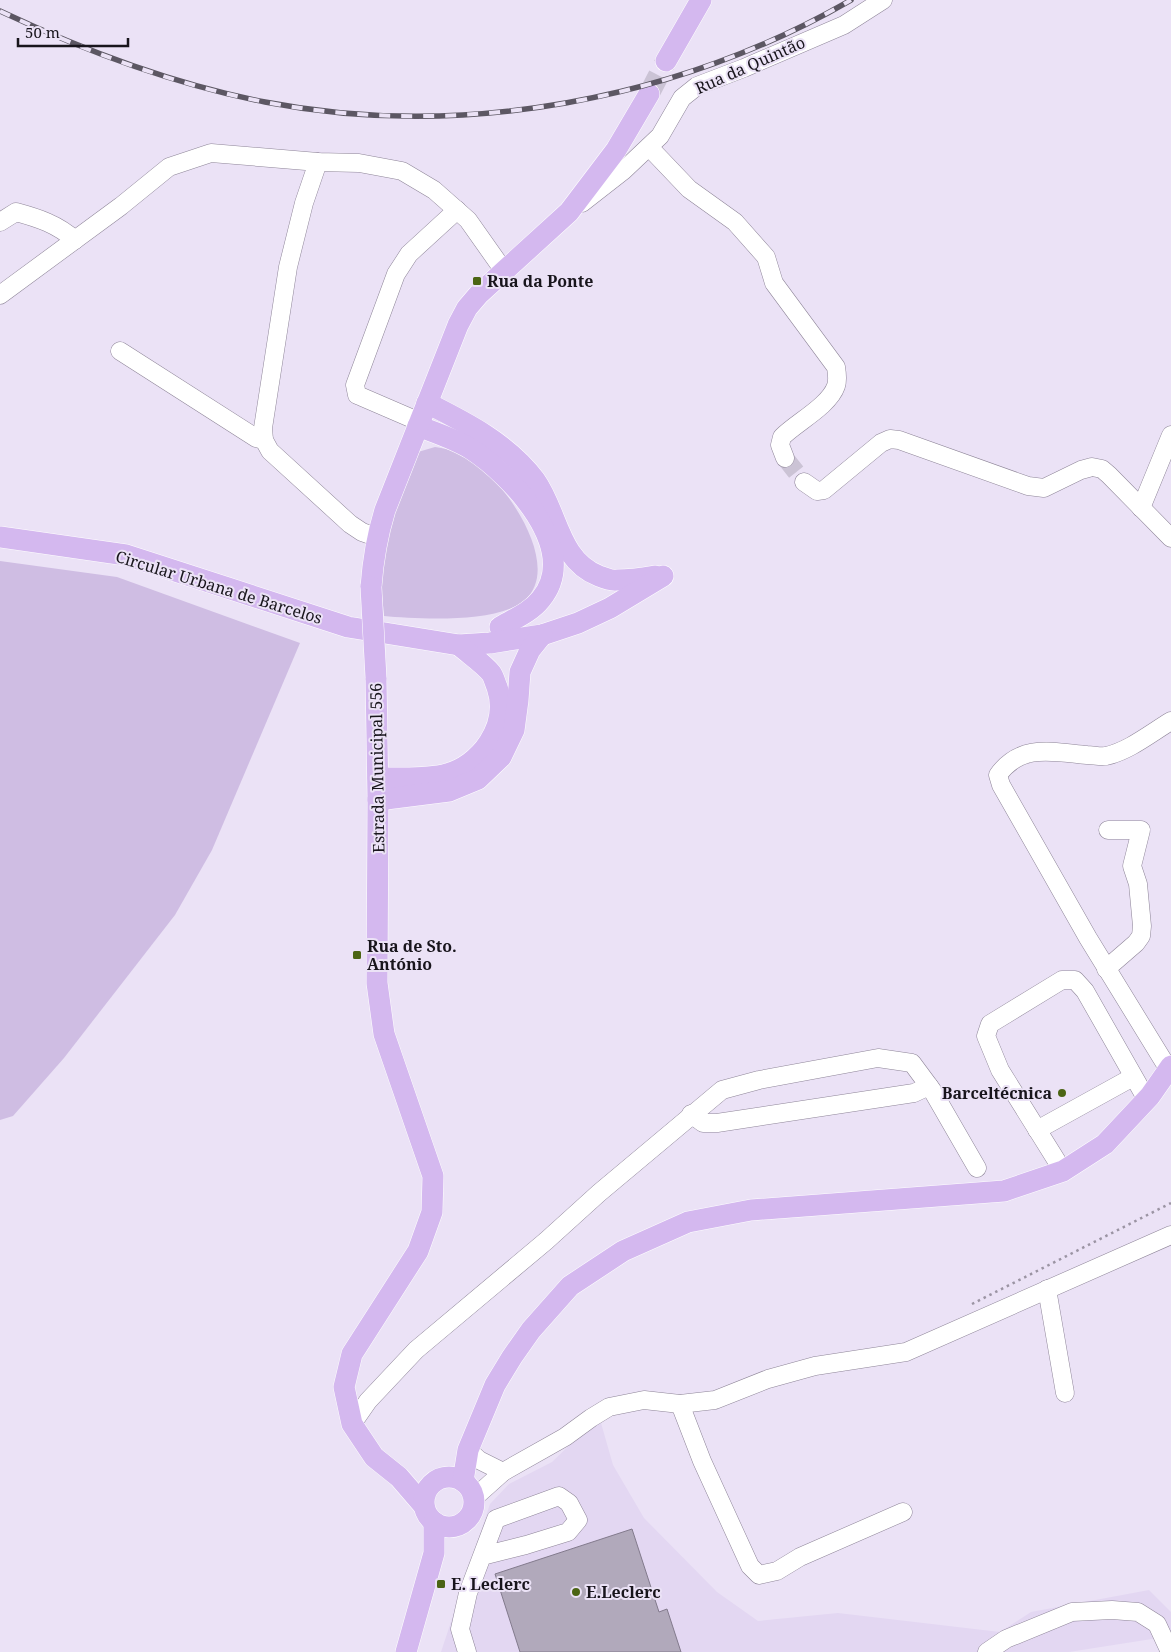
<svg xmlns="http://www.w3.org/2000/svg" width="1171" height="1652" viewBox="0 0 1171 1652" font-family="'Noto Serif',serif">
  <rect width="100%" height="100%" fill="#ebe2f6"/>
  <path fill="#e3d7f2" d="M601 1423 613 1465 644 1518 717 1592 758 1621 838 1613 1000 1632 1031 1612 1149 1590 1171 1612V1636L1069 1652H441L490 1504 509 1484 552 1462 583 1432Z"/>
  <g fill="#cfbde3">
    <path d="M435 447C452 449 465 455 479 466 509 488 562 567 525 600 498 624 418 619 384 616L380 574 386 531 418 452Z"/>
    <path d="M0 561 117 577 300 643 212 850 175 915 64 1058 13 1116 0 1120Z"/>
  </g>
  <path fill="#b1a9bb" stroke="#827a8c" d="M632 1529 659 1612 667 1609 681 1652H520L495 1574Z"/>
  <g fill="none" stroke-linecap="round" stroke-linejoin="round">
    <path stroke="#cbc3d5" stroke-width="18" stroke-dasharray="18 9" stroke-linecap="butt" d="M785 458 804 482"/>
    <path stroke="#cbc3d5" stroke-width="21" stroke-dasharray="21 11" stroke-linecap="butt" d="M649 94 666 61"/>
    <g stroke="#8e8598" stroke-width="19">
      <g id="minor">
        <path d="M649 147 689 189 735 222 766 257 774 283 836 367C837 373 838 380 836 386 829 406 797 422 782 437L780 445 785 458"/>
        <path d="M318 162 304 203 288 267 263 428 264 440 270 451 350 524 362 532 376 537"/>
        <path d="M582 203 623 171 660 136 682 98 697 86 744 68 844 25 883 0"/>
        <path d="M0 222 16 212C38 218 57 224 75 240"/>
        <path d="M0 295 121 206 169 167 211 153 318 162 359 163 402 171 434 190 468 220 504 271"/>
        <path d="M120 351 256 438 264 440"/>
        <path d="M420 422 362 397 357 395 355 385 396 274 409 254 457 210"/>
        <path d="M804 482 817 491 824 490 881 443 890 439 899 440 1028 486 1044 488 1081 470 1092 467 1102 469 1109 475 1171 538"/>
        <path d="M1141 508 1171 435"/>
        <path d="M1106 969 1136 943 1141 936 1142 926 1138 884 1132 866 1141 830H1108"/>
        <path d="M1169 1070 1088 938 1001 785 998 775C1021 743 1053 752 1087 755 1093 755 1100 757 1106 756 1129 751 1151 733 1171 721"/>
        <path d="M691 1114 703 1123H717L914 1093 929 1086"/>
        <path d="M1037 1130 1133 1077"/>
        <path d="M1063 1171 1000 1070 986 1036 990 1024 1062 980H1075L1085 991 1147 1100"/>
        <path d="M1047 1289 1065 1393"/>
        <path d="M680 1404 702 1461 750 1566 759 1575 777 1571 800 1557 903 1512"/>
        <path d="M352 1424 368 1401 416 1350 546 1241 599 1193 722 1090 759 1080 878 1058 912 1063 932 1090 977 1168"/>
        <path d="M468 1450 479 1460 503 1472"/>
        <path d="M474 1498 503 1472 565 1437 591 1418 609 1407 644 1400 680 1404 715 1400 768 1379 815 1366 906 1352 1171 1235"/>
        <path d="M467 1652 460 1629 468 1593 496 1519 559 1496 569 1503 578 1520 568 1532 526 1545 482 1556"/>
        <path d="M987 1652 1006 1639 1072 1612 1112 1610 1138 1612 1157 1624 1170 1652"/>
      </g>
    </g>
    <g stroke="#fff" stroke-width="22">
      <g id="major">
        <path d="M666 61 701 0"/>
        <path d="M427 403C467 423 508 444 535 480 558 512 558 560 599 576 604 578 611 581 617 580 630 580 643 578 655 576"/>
        <path d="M418 426C436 433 455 439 471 449 511 475 582 549 541 599 531 612 514 619 500 627"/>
        <path d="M0 537 126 555 348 627 459 645 490 643 542 635 578 623 610 608 663 576"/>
        <path d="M371 587C373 560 377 536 385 510L458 325 467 308 479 294 569 212 616 150 649 94"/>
        <path d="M376 678 378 800 377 983 384 1034 433 1176 432 1212 418 1251 352 1354 344 1387 352 1424 374 1457 399 1477 424 1506"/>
        <path d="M378 778C399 778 422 779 443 775 481 767 510 725 497 687 495 683 494 677 491 673 483 663 469 654 459 645"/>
        <path d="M378 800 449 791 478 779 501 757 514 730 518 700 520 672 530 650 542 635"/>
        <circle cx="449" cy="1502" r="25"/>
        <path d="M463 1481 468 1450 495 1385 512 1357 531 1330 570 1286 623 1251 688 1222 751 1210 1004 1191 1063 1171 1105 1144 1150 1096 1171 1066"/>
        <path d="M406 1652 434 1553V1522"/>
      </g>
    </g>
    <path stroke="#9b94a3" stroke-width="2.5" stroke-dasharray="2.5 4" stroke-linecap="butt" d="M972 1304 1171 1203"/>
    <use href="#minor" stroke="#fff" stroke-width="18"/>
    <use href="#major" stroke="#d4b8ef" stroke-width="21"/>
    <g stroke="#5c5763" stroke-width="5.5">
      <path id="rail" d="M0 11C85 51 172 84 265 102 462 140 678 100 851 0"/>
    </g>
    <use href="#rail" stroke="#ebe2f6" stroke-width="4" stroke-dasharray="11" stroke-linecap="butt"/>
    <g stroke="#fff" stroke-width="22" stroke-linecap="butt">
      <path id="major-bridge" d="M371 587 376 678"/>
    </g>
    <use href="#major-bridge" stroke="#d4b8ef" stroke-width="21"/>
  </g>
  <g fill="#4b6414" stroke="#ebe2f6" stroke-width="2">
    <rect x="472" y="276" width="10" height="10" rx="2.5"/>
    <rect x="352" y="950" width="10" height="10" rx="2.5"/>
    <circle cx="1062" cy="1093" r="5"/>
    <rect x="436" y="1579" width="10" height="10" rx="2.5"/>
    <circle cx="576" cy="1592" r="5"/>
  </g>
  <g text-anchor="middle" stroke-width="4" stroke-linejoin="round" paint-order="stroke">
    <g font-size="16" fill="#18151c" stroke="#ebe2f6">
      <text transform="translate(750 65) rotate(-24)" y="6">Rua da Quintão</text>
      <text transform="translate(219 587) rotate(17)" y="6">Circular Urbana de Barcelos</text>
      <text transform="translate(377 768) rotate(-91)" y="6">Estrada Municipal 556</text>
    </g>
    <g font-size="16" font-weight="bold" fill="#18151c" stroke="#ebe2f6" text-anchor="start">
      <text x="487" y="287">Rua da Ponte</text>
      <text x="367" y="952">Rua de Sto.<tspan x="367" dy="18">António</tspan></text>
      <text x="1052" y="1099" text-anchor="end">Barceltécnica</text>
      <text x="451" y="1590">E. Leclerc</text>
      <text x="586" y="1598">E.Leclerc</text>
    </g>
  </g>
  <path d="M18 38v8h110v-8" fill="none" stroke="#18151c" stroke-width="2.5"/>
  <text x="25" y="38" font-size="15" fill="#18151c" stroke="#ebe2f6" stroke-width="4" paint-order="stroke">50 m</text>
</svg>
